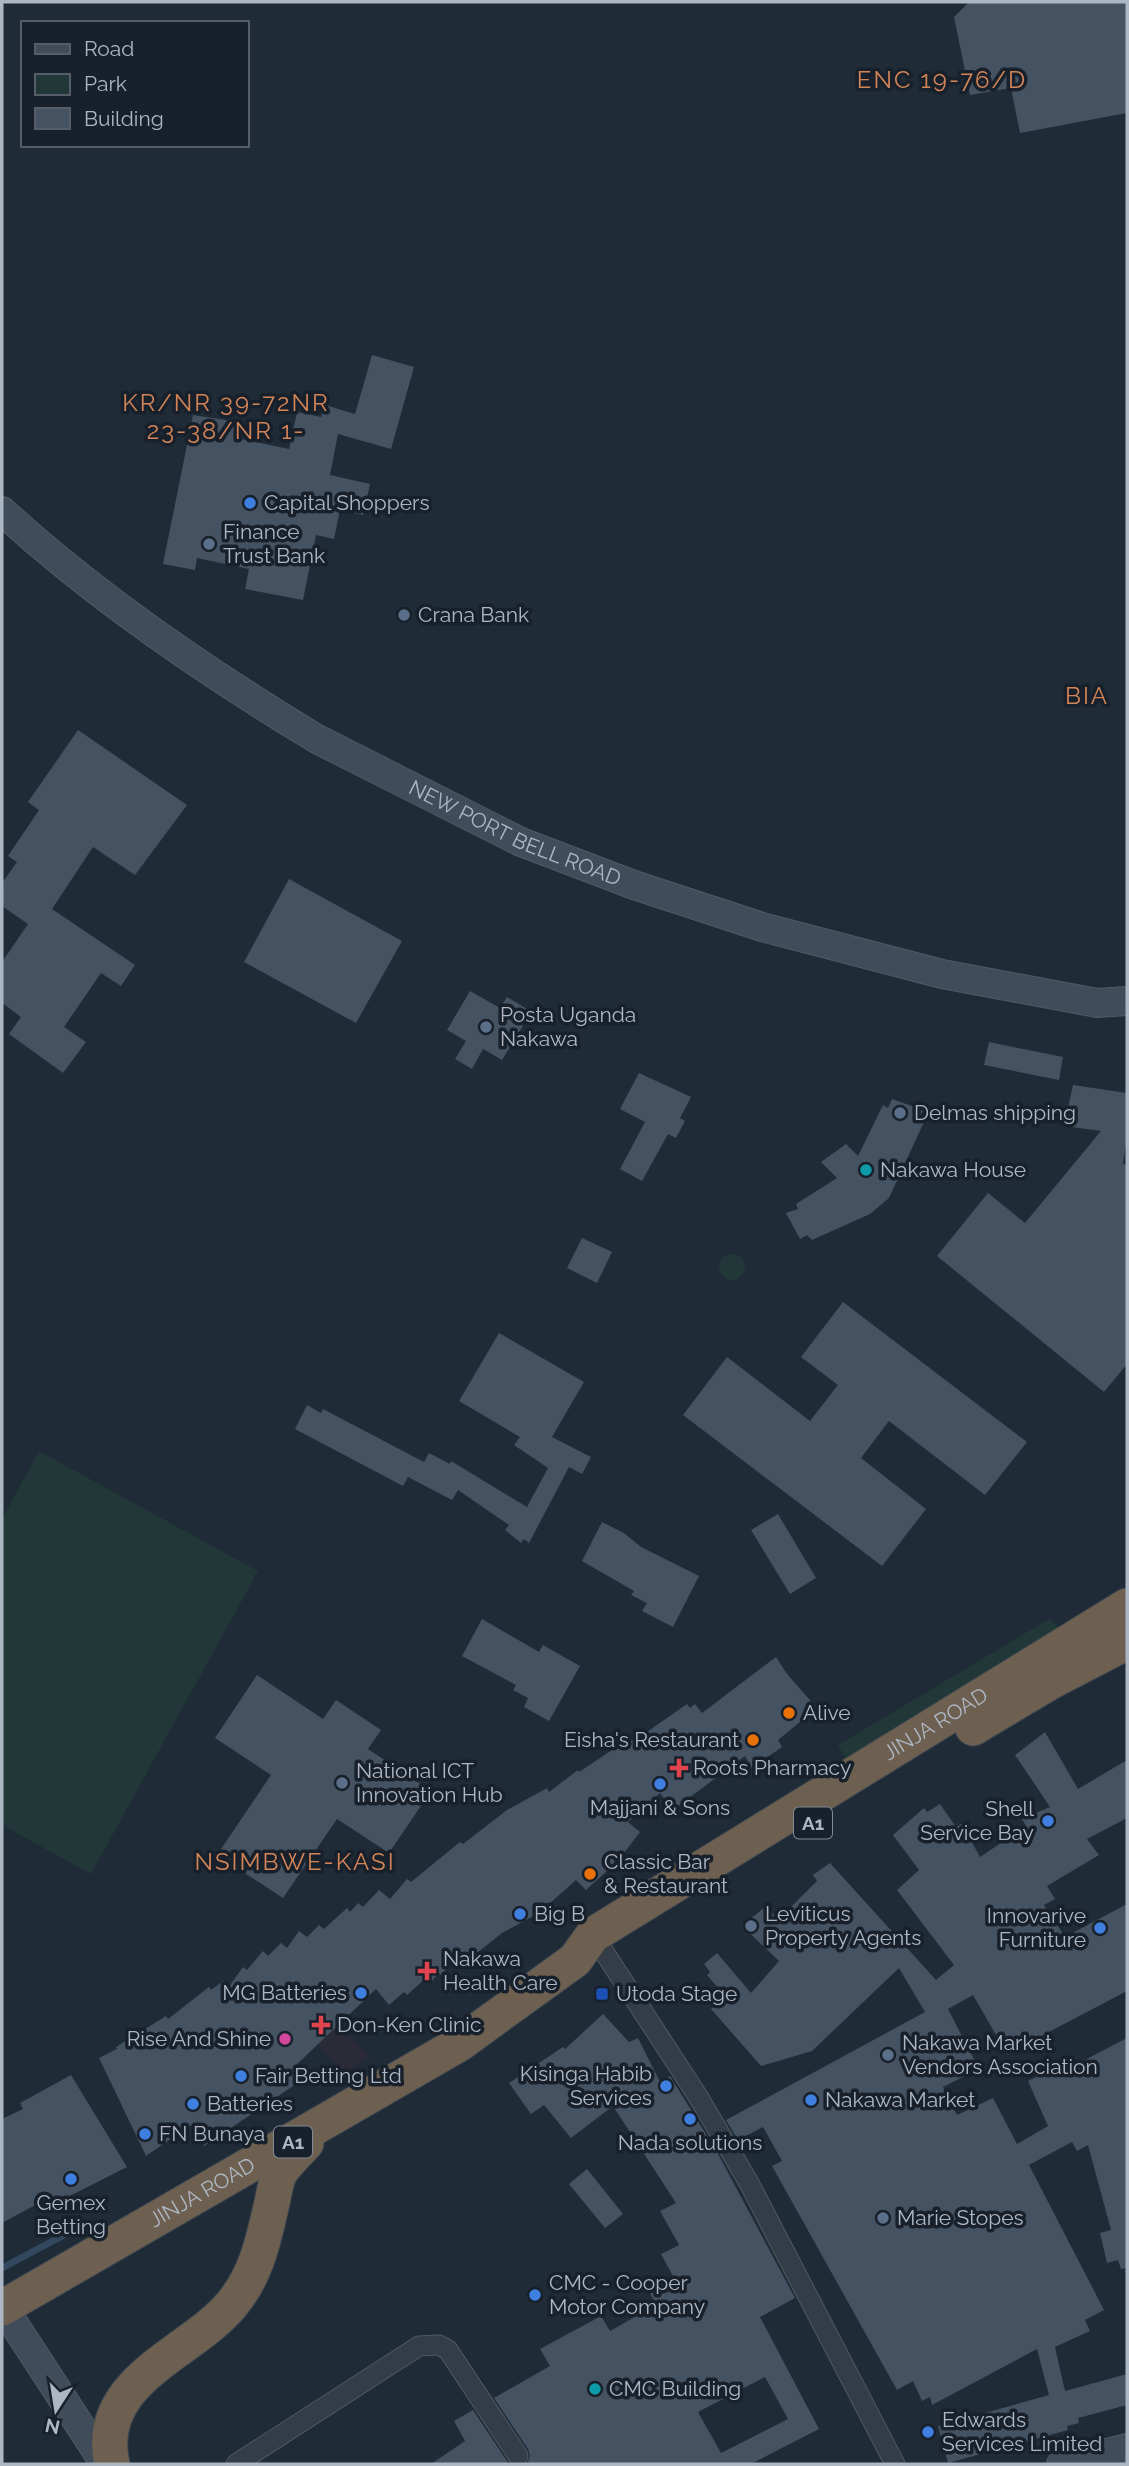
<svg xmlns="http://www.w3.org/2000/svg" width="1129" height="2466" viewBox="0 0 1129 2466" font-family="Raleway,sans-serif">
  <rect width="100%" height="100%" fill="#1f2b36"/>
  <path fill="#2b2b38" d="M317 2003 371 2057 343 2074 298 2021Z"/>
  <g fill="#223838">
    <circle cx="732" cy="1267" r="13"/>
    <path d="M39 1451 258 1571 91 1874 2 1825V1519Z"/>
    <path d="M1049 1619 1067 1633 848 1763 838 1745Z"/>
  </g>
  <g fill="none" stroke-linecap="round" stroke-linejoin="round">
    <path stroke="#32485e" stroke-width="7" d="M2 2268 68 2233"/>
  </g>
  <g fill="#455261" fill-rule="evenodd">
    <path d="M969 2H1127V113L1020 133 1011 88 970 95 954 17Z"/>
    <path d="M372 355 414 367 391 449 338 434 330 475 370 484 363 515 340 510 334 539 316 535 303 600 245 589 249 569 197 558 195 570 163 564 193 415 244 423 241 439 289 449 297 412 321 417 325 405 355 414Z"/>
    <path d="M78 730 187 805 135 875 93 847 52 909 135 965 121 986 101 973 64 1027 86 1042 63 1073 9 1034 21 1017 2 1003V962L28 924 2 906V883L17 862 8 856 39 810 28 802Z"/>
    <path d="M289 879 402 941 356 1023 244 962Z"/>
    <path d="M470 991 500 1008 507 997 527 1009 519 1023 523 1026 502 1060 483 1049 472 1069 455 1059 466 1041 447 1030Z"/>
    <path d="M989 1042 1063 1057 1059 1080 984 1065Z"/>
    <path d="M639 1073 691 1097 680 1118 685 1121 676 1138 668 1134 642 1181 620 1169 645 1122 620 1109Z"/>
    <path d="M1073 1085 1127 1093V1137L1123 1163 1127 1167V1364L1104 1392 937 1256 988 1193 1025 1223 1101 1131 1064 1126Z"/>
    <path d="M892 1099 923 1110 919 1120 924 1122 889 1198 870 1214 812 1240 807 1235 800 1239 786 1213 798 1209 796 1204 837 1178 821 1162 846 1144 858 1156 883 1105 888 1108Z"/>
    <path d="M582 1238 612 1252 597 1283 567 1268Z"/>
    <path d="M843 1302 1027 1442 985 1495 889 1421 861 1458 926 1509 882 1566 683 1415 727 1357 810 1421 838 1385 801 1357Z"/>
    <path d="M499 1333 584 1382 552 1437 591 1457 582 1474 569 1467 529 1543 524 1539 521 1543 505 1530 509 1525 458 1490 452 1500 408 1477 403 1486 295 1429 307 1405 321 1413 323 1409 424 1462 429 1453 450 1464 451 1461 527 1507 548 1468 514 1445 520 1437 459 1401Z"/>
    <path d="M778 1514 816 1578 790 1594 751 1530Z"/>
    <path d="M602 1522 624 1533 641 1547 699 1576 673 1627 642 1611 647 1603 631 1595 634 1591 582 1561Z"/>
    <path d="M482 1619 539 1652 543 1645 580 1666 549 1721 524 1707 528 1698 513 1690 516 1685 462 1656Z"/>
    <path d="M776 1657 787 1674 817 1708 778 1740 782 1747 752 1768 745 1756 673 1810 660 1793 628 1822 640 1832 618 1861 586 1890 576 1880 539 1913 502 1933 467 1961 459 1954 441 1975 439 1973 431 1982 426 1978 407 1995 404 1992 389 2005 376 1989 294 2067 302 2080 204 2146 191 2125 146 2156 99 2058 117 2049 116 2047 166 2016 168 2019 209 1987 211 1990 223 1981 228 1988 243 1967 247 1970 263 1951 268 1956 281 1943 287 1948 299 1931 307 1937 319 1925 324 1929 347 1908 350 1912 358 1903 363 1907 379 1890 390 1899 407 1879 411 1882 460 1842 463 1844 507 1810 547 1788 549 1792 578 1770 579 1772 627 1740 629 1742 644 1734 687 1704 690 1708 695 1704 702 1713Z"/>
    <path d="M257 1675 323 1719 336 1700 381 1730 368 1749 431 1791 389 1853 337 1819 283 1898 217 1855 271 1775 215 1738Z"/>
    <path d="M1045 1732 1078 1789 1127 1760V1818L1087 1839 1099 1855 1047 1886 1055 1899 1044 1905 1065 1937 1127 1904V1991L1007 2054 973 1995 948 2009 979 2069 943 2087 957 2115 993 2098 1017 2144 1048 2126 1028 2081 1051 2070 1054 2076 1127 2038V2268L1121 2269 1118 2260 1107 2263 1100 2233 1111 2230 1088 2145 1077 2151 1072 2142 1029 2165 1104 2310 1085 2320 1090 2331 1055 2347 1065 2391 1127 2374V2405L1078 2418 1079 2423 1067 2426 1068 2430 948 2463 938 2426 1049 2395 1037 2349 932 2405 930 2397 922 2401 913 2381 897 2390 772 2166 782 2161 763 2127 738 2140 726 2120 925 2012 899 1968 812 2051 761 2066 711 2009 725 1996 707 1975 710 1972 704 1964 717 1953 751 1993 779 1961 742 1926 766 1906 778 1920 817 1881 813 1875 830 1863 936 1980 954 1965 897 1890 919 1870 893 1835 924 1808 927 1812 940 1804 956 1827 962 1824 980 1857 1026 1826 1022 1819 1050 1807 1015 1755Z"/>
    <path d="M603 2014 629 2042 638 2038 660 2082 670 2076 717 2152 795 2298 760 2317 819 2429 751 2464H527L530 2456 528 2449 494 2398 550 2366 540 2349 601 2316 610 2331 656 2305 648 2289 673 2276 661 2254 679 2245 660 2211 676 2203 613 2106 571 2138 544 2105 531 2114 509 2083 563 2047 565 2049ZM765 2377 788 2419 721 2453 698 2412Z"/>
    <path d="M71 2075 127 2167 54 2204 50 2197 2 2223V2119L23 2109 20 2103Z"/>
    <path d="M587 2169 623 2214 605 2228 569 2184Z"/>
    <path d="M473 2410 509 2464H431L465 2441 454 2421Z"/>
  </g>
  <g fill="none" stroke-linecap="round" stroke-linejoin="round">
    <g stroke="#505a65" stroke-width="21">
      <g id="street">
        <path d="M593 1935 699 2098 749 2183 895 2464"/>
        <path d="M236 2464 419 2346 439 2345 448 2350 518 2456"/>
      </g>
    </g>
    <g stroke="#505a65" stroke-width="30">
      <g id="secondary">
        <path id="s1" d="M2 511C97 598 206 672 317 739L521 842 634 885 762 927 942 974 1097 1003 1127 1001"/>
        <path d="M3 2307 105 2464"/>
        <path d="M1061 2464 1127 2448"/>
      </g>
    </g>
    <g stroke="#3d4751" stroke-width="37">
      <g id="highway">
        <path d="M973 1728 1050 1682 1127 1642"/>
        <path id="s2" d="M2 2308 459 2044 575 1960 593 1935 1127 1606"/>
        <path d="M112 2464C93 2380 191 2354 232 2304 256 2275 263 2242 271 2207 274 2196 275 2180 281 2171 288 2161 298 2152 306 2143"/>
      </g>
    </g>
    <use href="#street" stroke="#333c47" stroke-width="19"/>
    <use href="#secondary" stroke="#414c5a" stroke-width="28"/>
    <use href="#highway" stroke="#6d6050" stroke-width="35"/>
  </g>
  <g fill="#3f7fe0" stroke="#18212b" stroke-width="2.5">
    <circle cx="250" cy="503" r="7"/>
    <circle cx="660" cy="1784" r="7"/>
    <circle cx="1048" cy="1821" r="7"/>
    <circle cx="520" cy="1914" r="7"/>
    <circle cx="1100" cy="1928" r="7"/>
    <circle cx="361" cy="1993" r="7"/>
    <circle cx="241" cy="2076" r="7"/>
    <circle cx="666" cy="2086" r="7"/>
    <circle cx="811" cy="2100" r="7"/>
    <circle cx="193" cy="2104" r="7"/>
    <circle cx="690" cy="2119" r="7"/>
    <circle cx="145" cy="2134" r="7"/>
    <circle cx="71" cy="2179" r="7"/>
    <circle cx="535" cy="2295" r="7"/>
    <circle cx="928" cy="2432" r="7"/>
  </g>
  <g fill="#5c6f8a" stroke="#18212b" stroke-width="2.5">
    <circle cx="209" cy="544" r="7"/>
    <circle cx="404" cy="615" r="7"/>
    <circle cx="486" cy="1027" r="7"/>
    <circle cx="900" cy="1113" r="7"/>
    <circle cx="342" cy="1783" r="7"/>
    <circle cx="751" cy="1926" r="7"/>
    <circle cx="888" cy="2055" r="7"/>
    <circle cx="883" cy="2218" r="7"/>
  </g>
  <g fill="#0f9aa8" stroke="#18212b" stroke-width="2.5">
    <circle cx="866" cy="1170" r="7"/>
    <circle cx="595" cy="2389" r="7"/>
  </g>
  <g fill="#e8710a" stroke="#18212b" stroke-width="2.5">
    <circle cx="789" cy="1713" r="7"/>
    <circle cx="753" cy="1740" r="7"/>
    <circle cx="590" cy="1874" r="7"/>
  </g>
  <g fill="#e0444e" stroke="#18212b" stroke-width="2.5">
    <path d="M675.5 1757.5h7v7h7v7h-7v7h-7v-7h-7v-7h7z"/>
    <path d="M423.5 1960.5h7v7h7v7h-7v7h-7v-7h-7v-7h7z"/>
    <path d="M317.5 2014.5h7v7h7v7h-7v7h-7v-7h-7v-7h7z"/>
  </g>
  <rect fill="#1a4fb4" stroke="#18212b" stroke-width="2.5" x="595" y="1987" width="14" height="14" rx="3.5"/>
  <circle fill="#d1479c" stroke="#18212b" stroke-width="2.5" cx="285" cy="2039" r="7"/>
  <g text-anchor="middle" stroke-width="7" stroke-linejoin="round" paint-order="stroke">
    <g fill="#18212b" stroke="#808a96" stroke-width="2">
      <rect x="794" y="1807.5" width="38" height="31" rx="5"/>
      <rect x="274" y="2126.5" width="38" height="31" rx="5"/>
    </g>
    <g font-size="19" font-weight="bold" fill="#adb7c4">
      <text x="813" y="1830">A1</text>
      <text x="293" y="2149">A1</text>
    </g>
    <g font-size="21" fill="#adb7c4" stroke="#18212b" text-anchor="start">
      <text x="264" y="510">Capital Shoppers</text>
      <text x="223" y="539">Finance<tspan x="223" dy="24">Trust Bank</tspan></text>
      <text x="418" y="622">Crana Bank</text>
      <text x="500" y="1022">Posta Uganda<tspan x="500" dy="24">Nakawa</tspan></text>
      <text x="914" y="1120">Delmas shipping</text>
      <text x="880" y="1177">Nakawa House</text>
      <text x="803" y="1720">Alive</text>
      <text x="739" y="1747" text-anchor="end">Eisha's Restaurant</text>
      <text x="693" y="1775">Roots Pharmacy</text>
      <text x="356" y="1778">National ICT<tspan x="356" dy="24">Innovation Hub</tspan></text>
      <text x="660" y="1815" text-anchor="middle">Majjani &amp; Sons</text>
      <text x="1034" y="1816" text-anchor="end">Shell<tspan x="1034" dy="24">Service Bay</tspan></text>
      <text x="604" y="1869">Classic Bar<tspan x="604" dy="24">&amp; Restaurant</tspan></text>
      <text x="534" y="1921">Big B</text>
      <text x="765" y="1921">Leviticus<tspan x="765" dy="24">Property Agents</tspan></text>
      <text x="1086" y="1923" text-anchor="end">Innovarive<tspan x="1086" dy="24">Furniture</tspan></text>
      <text x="443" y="1966">Nakawa<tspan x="443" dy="24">Health Care</tspan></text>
      <text x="347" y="2000" text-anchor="end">MG Batteries</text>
      <text x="616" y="2001">Utoda Stage</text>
      <text x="337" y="2032">Don-Ken Clinic</text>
      <text x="271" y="2046" text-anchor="end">Rise And Shine</text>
      <text x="902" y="2050">Nakawa Market<tspan x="902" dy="24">Vendors Association</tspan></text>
      <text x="652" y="2081" text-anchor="end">Kisinga Habib<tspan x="652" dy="24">Services</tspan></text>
      <text x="255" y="2083">Fair Betting Ltd</text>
      <text x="825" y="2107">Nakawa Market</text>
      <text x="207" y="2111">Batteries</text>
      <text x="159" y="2141">FN Bunaya</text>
      <text x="690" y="2150" text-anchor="middle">Nada solutions</text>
      <text x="71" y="2210" text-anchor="middle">Gemex<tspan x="71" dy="24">Betting</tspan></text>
      <text x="897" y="2225">Marie Stopes</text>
      <text x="549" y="2290">CMC - Cooper<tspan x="549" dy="24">Motor Company</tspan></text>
      <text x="609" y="2396">CMC Building</text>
      <text x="942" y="2427">Edwards<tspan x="942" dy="24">Services Limited</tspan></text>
    </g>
    <g font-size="21" fill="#adb7c4" stroke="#18212b">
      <text dy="7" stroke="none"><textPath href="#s1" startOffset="609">NEW PORT BELL ROAD</textPath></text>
      <text dy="7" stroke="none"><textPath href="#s2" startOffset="1104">JINJA ROAD</textPath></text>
      <text dy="7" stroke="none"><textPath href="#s2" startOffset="231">JINJA ROAD</textPath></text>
    </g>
    <g font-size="24" letter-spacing="2" fill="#d38558" stroke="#18212b">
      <text x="942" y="88">ENC 19-76/D</text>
      <text x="226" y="411">KR/NR 39-72NR<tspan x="226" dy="28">23-38/NR 1-</tspan></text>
      <text x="1087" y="704">BIA</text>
      <text x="295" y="1870">NSIMBWE-KASI</text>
    </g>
  </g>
  <rect width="1129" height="2466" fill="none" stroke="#adb7c4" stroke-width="7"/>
  <rect x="21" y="21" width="228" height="126" fill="#18212b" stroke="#545d68" stroke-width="2"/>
  <rect x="35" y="44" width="35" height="10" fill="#414c5a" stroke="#545d68" stroke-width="2"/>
  <text x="84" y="56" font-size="21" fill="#adb7c4">Road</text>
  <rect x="35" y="74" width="35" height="21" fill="#223838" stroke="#545d68" stroke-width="2"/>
  <text x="84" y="91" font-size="21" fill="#adb7c4">Park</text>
  <rect x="35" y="108" width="35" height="21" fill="#455261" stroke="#545d68" stroke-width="2"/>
  <text x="84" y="126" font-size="21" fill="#adb7c4">Building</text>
  <g transform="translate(56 2410) rotate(192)" stroke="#18212b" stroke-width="5" paint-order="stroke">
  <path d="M0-5L12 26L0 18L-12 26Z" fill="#adb7c4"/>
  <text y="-10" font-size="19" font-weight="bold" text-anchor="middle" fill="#adb7c4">N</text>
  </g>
</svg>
